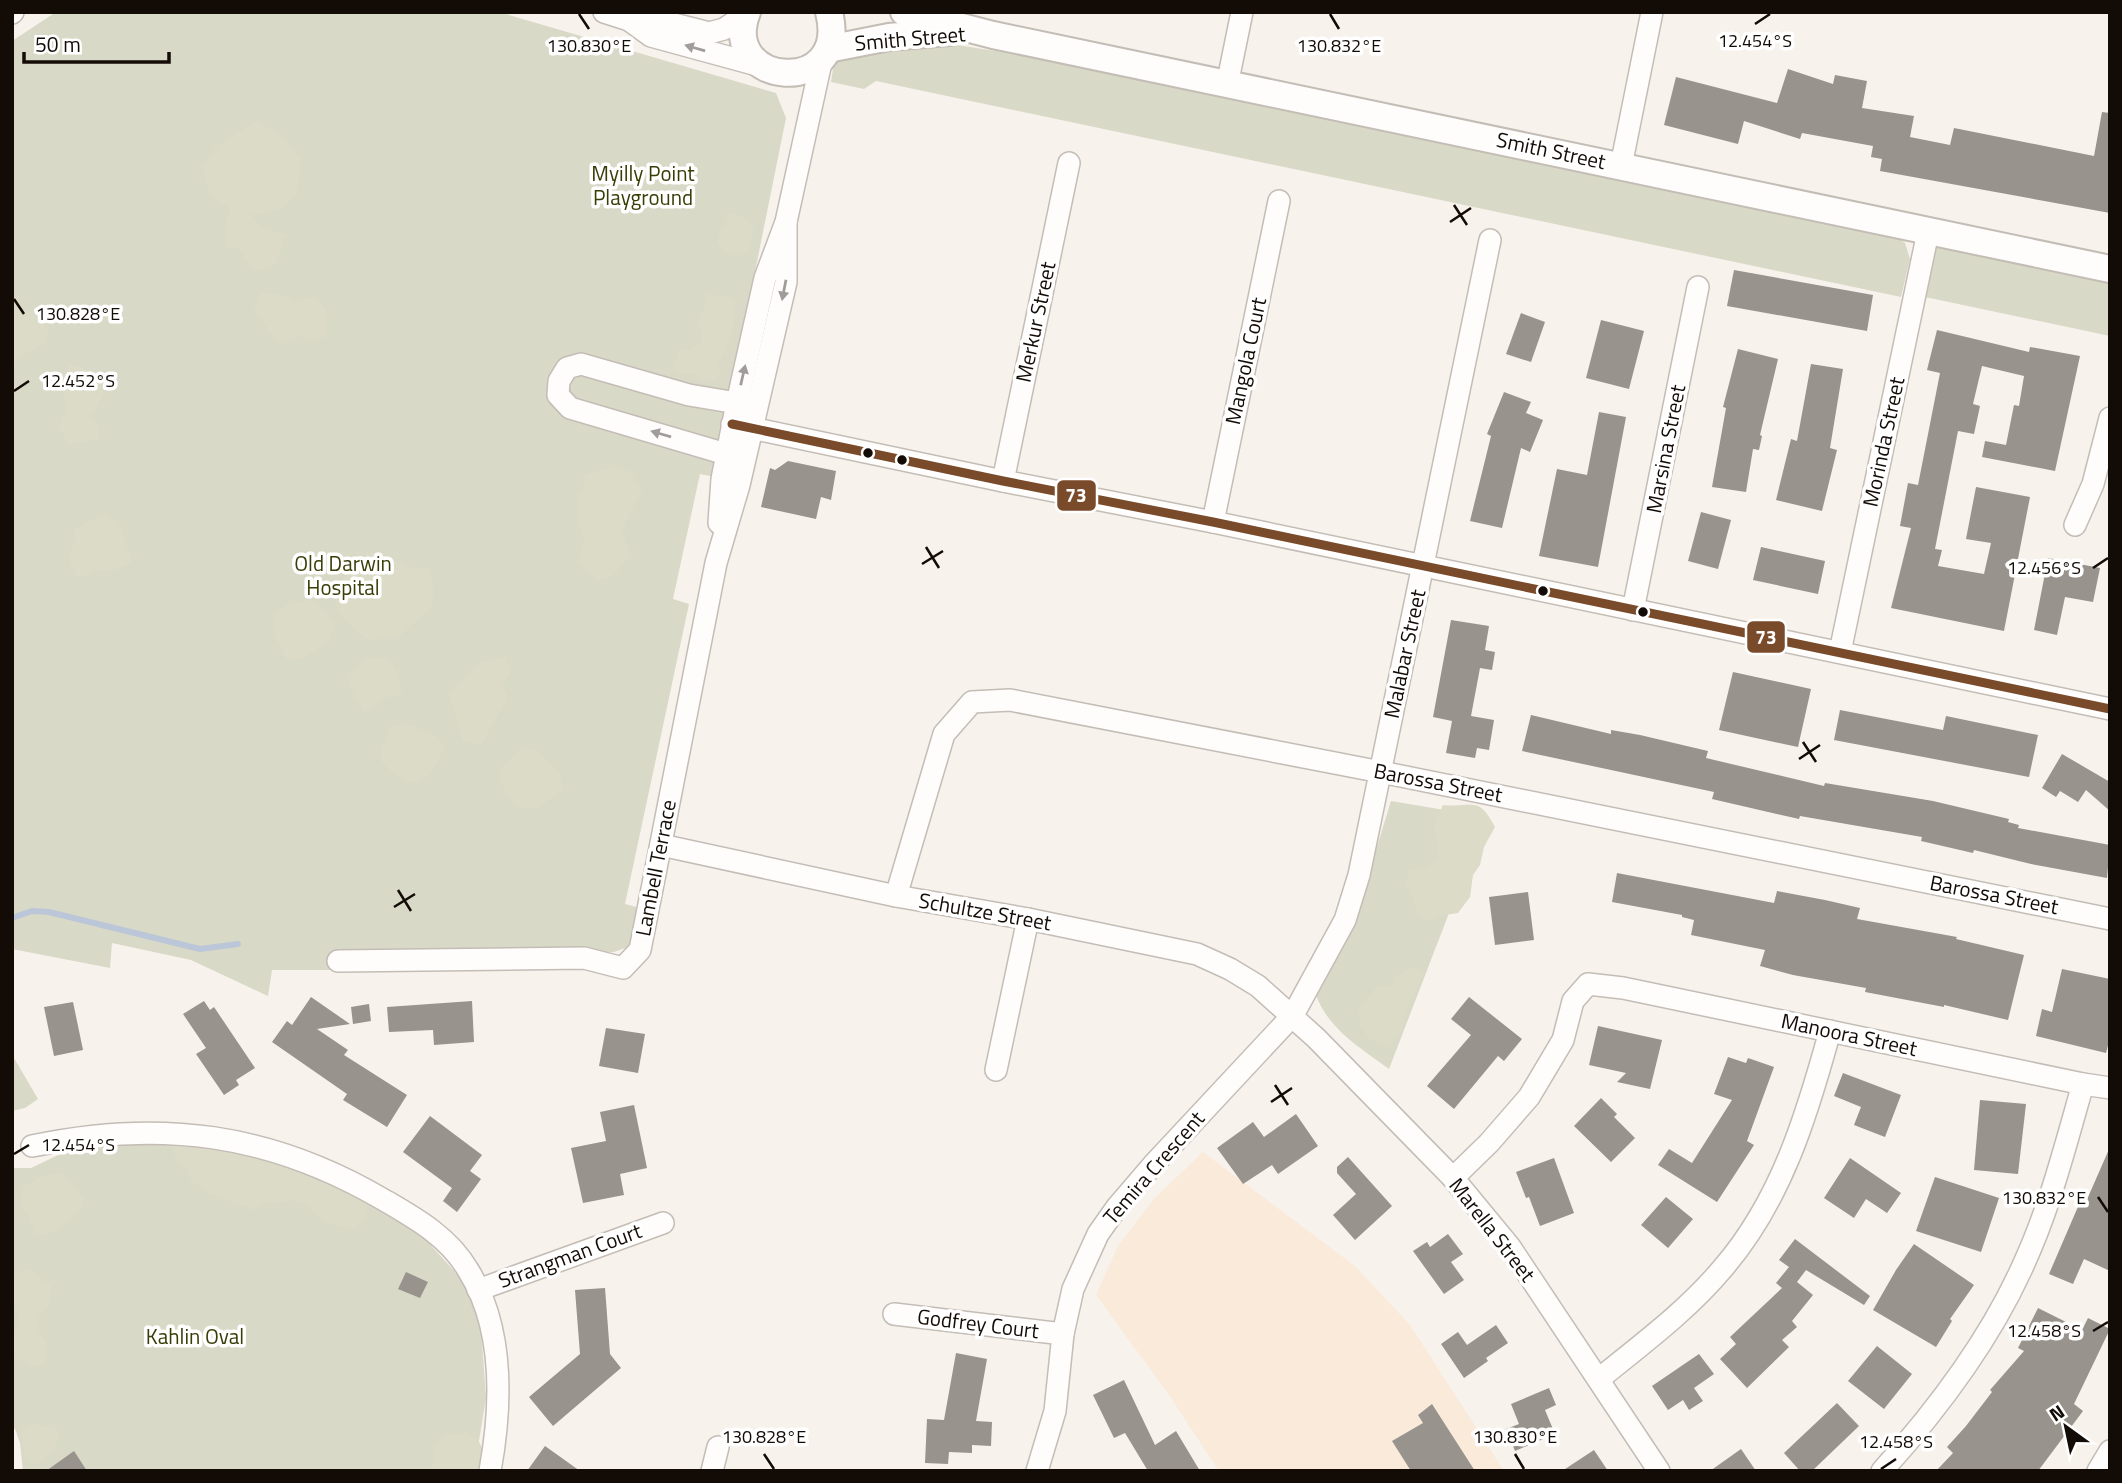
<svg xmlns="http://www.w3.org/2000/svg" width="2122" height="1483" viewBox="0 0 2122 1483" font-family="'Titillium Web',sans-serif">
  <rect width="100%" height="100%" fill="#f7f2ec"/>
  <path fill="#f9eada" d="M1203 1152 1355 1266 1410 1325 1504 1471H1219L1167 1392 1096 1295 1118 1246 1154 1199Z"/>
  <g fill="#d9d9c7">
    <path d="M56 12H499L776 93 786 118 734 376 715 477 700 474 673 599 689 604 625 904 640 908 635 933 628 947 614 952H350L349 970H272L268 996 191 960 112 943 110 968 12 949V41Z"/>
    <path d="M944 43 1027 56 1115 74 1891 233 1905 243 1910 259 1901 297 876 81 864 89 831 82 834 63 844 51Z"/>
    <path d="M1940 244 2110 280V336L1925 297 1933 251Z"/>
    <path d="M1391 801 1486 817 1389 1069C1359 1047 1328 1029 1315 993L1353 925Z"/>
    <path d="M12 1050 14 1058 38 1099 25 1108 12 1111Z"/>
    <path d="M181 1141 300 1163 418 1231 466 1284 481 1326 486 1398 474 1471H23L20 1443 15 1429 12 1428V1168H31L83 1143Z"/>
  </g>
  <g fill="#dcdbc8">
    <path d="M257 121 284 139 300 157C300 176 301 201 278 209 270 212 260 213 251 215L262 227 286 235 275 265 255 271 237 247 225 248 226 224 230 209 210 194 203 167 217 146Z"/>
    <path d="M731 213 742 216 754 229 749 252H740L734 256 724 250 717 243 719 234Z"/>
    <path d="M262 292 289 297 293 302 316 296 326 311 327 336 312 341 298 335 278 343 254 310Z"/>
    <path d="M707 294 727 297 736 301C733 311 735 321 732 331 729 341 724 355 718 363L721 373 716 379 700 380 695 375H680L673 368 679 350H689L701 343 703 331 697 323 705 306Z"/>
    <path d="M18 309 39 312 49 328 45 344 22 355 12 369V311Z"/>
    <path d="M69 365 93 371 105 392 91 416 99 428V439L69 444 58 428 67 408 61 385Z"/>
    <path d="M611 467 629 471 642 490 622 531 631 555 611 578 598 580 579 564 584 539 578 524 577 496 583 488 585 475Z"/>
    <path d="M102 515 119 522 132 562 115 570H95L78 579 69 560 76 536 73 530Z"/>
    <path d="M370 552 386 555 406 567 429 568 434 591 432 606 399 637 380 636 371 642C350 625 335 618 333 589L347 575 353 562Z"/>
    <path d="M310 599 319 605 336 625 329 640 303 659 287 660 273 632 274 613 291 603Z"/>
    <path d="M367 657 389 659 397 673 402 694 384 698 365 712 351 690 348 675Z"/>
    <path d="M505 657 511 670 502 686 508 697 480 746 462 741 453 705 448 694 480 663Z"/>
    <path d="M406 724 436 735 445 748 429 776 412 784 395 775 381 762V751L390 726Z"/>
    <path d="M522 747 537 751 560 774 563 789 538 808 519 809 507 794 499 776 504 766Z"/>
    <path d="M1443 805C1474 808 1478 795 1495 827L1484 847 1480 865 1473 875 1470 897 1458 913 1445 915 1431 921 1418 916 1413 899 1405 882 1410 870 1427 867 1438 860V844L1434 826Z"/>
    <path d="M1415 966 1424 972 1407 1009 1401 1031 1391 1044 1386 1046 1369 1038 1359 1026 1360 1018 1358 1009 1377 986 1393 987 1394 978Z"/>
    <path d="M180 1143 214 1148 227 1153 241 1150 309 1172 315 1180 329 1181 364 1199 368 1209 364 1221 353 1228C331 1225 320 1225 309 1204 290 1197 283 1204 264 1202L254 1210 210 1193 192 1182 186 1167 179 1163 172 1150Z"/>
    <path d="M59 1173 68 1179 84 1199 78 1214 52 1233 36 1234 28 1216 22 1206 23 1187 40 1177Z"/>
    <path d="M33 1269 40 1279 51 1284 49 1306 38 1318V1330L46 1341 47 1360 38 1368 12 1356V1333L18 1326 19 1312 12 1304V1280L19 1272Z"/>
    <path d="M32 1424 55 1428 60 1433C54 1452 52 1455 34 1462L25 1458 21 1430Z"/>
    <path d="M467 1432C484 1442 486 1453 481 1471H431C436 1441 435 1436 467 1432Z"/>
  </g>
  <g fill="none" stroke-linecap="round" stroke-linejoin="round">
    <path stroke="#bbc7d8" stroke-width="6" d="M12 918 32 911 49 912 200 949 238 944"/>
  </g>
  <g fill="#98938c">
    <path d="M1788 69 1833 84 1835 75 1867 81 1862 108 1914 116 1910 137 1950 145 1954 128 2094 156 2102 112 2110 113V213L1880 171 1882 159 1871 157 1873 146 1802 133 1800 139 1744 121 1738 144 1664 125 1676 77 1777 103Z"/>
    <path d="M1734 270 1873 295 1867 331 1727 306Z"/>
    <path d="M1521 313 1545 322 1531 362 1506 354Z"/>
    <path d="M1601 320 1644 331 1629 389 1586 378Z"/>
    <path d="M1937 330 2029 352 2030 347 2080 356 2055 471 1982 457 1985 441 2006 445 2014 405 2019 406 2024 376 1982 366 1973 404 1980 406 1974 434 1958 431 1935 549 1942 550 1938 566 1984 574 1991 543 1966 539 1976 487 2030 497 2004 631 1891 608 1911 528 1900 526 1908 483 1918 485 1940 373 1927 370Z"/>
    <path d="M1738 349 1778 359 1760 435 1762 436 1759 450 1753 449 1746 492 1712 487 1726 408 1723 407Z"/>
    <path d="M1811 364 1843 369 1830 448 1837 450 1822 511 1776 500 1791 439 1797 441Z"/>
    <path d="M1504 392 1531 402 1526 413 1543 420 1530 452 1521 448 1502 528 1470 521 1491 436 1487 434Z"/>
    <path d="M1599 412 1626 417 1598 567 1539 556 1557 469 1587 475Z"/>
    <path d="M788 461 836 471 831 500 821 497 816 519 761 507 770 468 775 470Z"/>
    <path d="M1701 512 1731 520 1718 569 1688 561Z"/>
    <path d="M1761 547 1825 561 1818 594 1753 580Z"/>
    <path d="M2048 558 2100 568 2093 602 2065 597 2057 635 2034 630Z"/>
    <path d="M1451 620 1489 626 1485 650 1495 652 1492 670 1480 668 1471 716 1494 720 1489 750 1477 748 1475 758 1446 753 1452 721 1433 717Z"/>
    <path d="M1733 672 1811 689 1798 747 1719 730Z"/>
    <path d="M1840 710 1943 730 1946 716 2038 735 2029 777 1834 740Z"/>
    <path d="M1531 715 1611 734V730L1640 735 1708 751 1706 758 1824 786 1825 783 1933 801 2009 819 2008 822 2019 825 2018 828 2110 845 2107 878 2031 864 1974 850 1973 853 1921 841 1922 837 1800 816 1799 819 1712 799 1714 792 1522 751Z"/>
    <path d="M2062 754 2110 782V811L2086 790 2078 802 2060 791 2056 797 2042 788Z"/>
    <path d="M1617 873 1774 903 1777 891 1825 900 1860 908 1857 919 1957 937 1956 939 2024 955 2008 1020 1944 1005V1007L1865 992 1866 988 1793 975 1760 966 1765 950 1691 935 1694 920 1682 917V915L1612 902Z"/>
    <path d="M1528 892 1534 940 1495 945 1489 897Z"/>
    <path d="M2062 969 2110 979V1038L2106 1053 2036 1036 2042 1009 2052 1012Z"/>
    <path d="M311 997 350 1024 317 1029 348 1050 344 1055 407 1095 387 1127 343 1100 347 1094 272 1042 287 1021 292 1025Z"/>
    <path d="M1469 997 1522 1039 1504 1061 1498 1056 1454 1109 1427 1086 1471 1035 1451 1019Z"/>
    <path d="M204 1001 210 1010 214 1007 255 1068 236 1080 239 1085 224 1095 196 1054 206 1048 183 1014Z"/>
    <path d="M472 1001 474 1042 434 1045 433 1030 389 1032 387 1007Z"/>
    <path d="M73 1002 83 1050 54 1056 44 1007Z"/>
    <path d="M369 1004 371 1021 353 1024 351 1007Z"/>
    <path d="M1598 1026 1662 1040 1650 1089 1617 1082 1626 1073 1589 1065Z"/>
    <path d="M606 1028 645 1034 638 1073 599 1066Z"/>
    <path d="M1728 1057 1746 1063 1748 1058 1774 1067 1747 1141 1754 1145 1717 1202 1658 1165 1669 1149 1692 1163 1732 1100 1714 1094Z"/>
    <path d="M1843 1073 1901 1095 1885 1137 1854 1125 1861 1107 1834 1096Z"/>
    <path d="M1601 1098 1617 1114 1614 1117 1635 1138 1611 1162 1574 1126Z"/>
    <path d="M1980 1100 2026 1104 2018 1174 1974 1170Z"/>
    <path d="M634 1105 647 1168 620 1174 624 1195 583 1203 571 1148 606 1141 600 1112Z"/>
    <path d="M1296 1114 1318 1146 1278 1174 1272 1165 1243 1184 1217 1148 1253 1122 1264 1137Z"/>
    <path d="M430 1116 482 1155 470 1171 481 1179 457 1212 443 1201 452 1188 403 1152Z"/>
    <path d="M2110 1147V1271L2084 1259 2073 1284 2049 1274 2080 1202 2085 1204Z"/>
    <path d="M1348 1157 1392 1206 1355 1240 1333 1215 1356 1194 1337 1173V1167Z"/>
    <path d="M1554 1158 1574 1213 1540 1226 1529 1197 1526 1198 1516 1172Z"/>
    <path d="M1850 1158 1901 1193 1887 1213 1866 1199 1854 1218 1824 1198Z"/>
    <path d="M1935 1177 1999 1198 1981 1252 1916 1231Z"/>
    <path d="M1666 1197 1693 1219 1668 1248 1641 1225Z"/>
    <path d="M1448 1234 1463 1254 1451 1262 1464 1280 1444 1294 1413 1251 1427 1242 1430 1247Z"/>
    <path d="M1795 1239 1870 1296 1864 1305 1806 1270 1797 1282 1813 1295 1792 1321 1797 1327 1782 1340 1789 1347 1747 1388 1720 1359 1736 1344 1730 1337 1782 1288 1776 1283 1789 1267 1779 1260Z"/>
    <path d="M1914 1244 1974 1285 1950 1319 1952 1321 1936 1347 1873 1310 1896 1270Z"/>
    <path d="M406 1272 428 1282 420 1298 398 1289Z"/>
    <path d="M605 1288 610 1354 621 1368 553 1426 529 1397 580 1354 575 1290Z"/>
    <path d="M2038 1308 2082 1330 2088 1318 2110 1329 2074 1404 2083 1411 2038 1471H1936L1953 1453 1947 1447 1966 1426 1992 1392 1990 1390 2024 1351 2018 1348Z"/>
    <path d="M1496 1325 1508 1343 1486 1358 1488 1361 1464 1378 1441 1344 1458 1332 1467 1345Z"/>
    <path d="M1877 1346 1912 1374 1884 1409 1848 1381Z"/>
    <path d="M956 1353 987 1359 976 1421 992 1422 991 1446 972 1445V1453L949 1452 948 1464 925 1463 927 1419 944 1420Z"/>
    <path d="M1699 1354 1714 1374 1694 1388 1703 1401 1689 1410 1683 1400 1668 1410 1652 1386Z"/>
    <path d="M1124 1380 1155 1445 1176 1431 1200 1471H1148L1125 1433 1114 1438 1093 1395Z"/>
    <path d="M1549 1388 1556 1405 1545 1410 1555 1434 1515 1451 1506 1429 1519 1424 1511 1404Z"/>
    <path d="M1837 1403 1859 1426 1812 1471H1800L1784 1453Z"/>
    <path d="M1432 1404 1475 1471H1411L1392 1441 1423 1423 1418 1415Z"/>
    <path d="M545 1446 580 1471H527Z"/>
    <path d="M1741 1449 1756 1471H1710Z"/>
    <path d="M1594 1450 1608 1471H1562Z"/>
    <path d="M74 1451 87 1471H46Z"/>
  </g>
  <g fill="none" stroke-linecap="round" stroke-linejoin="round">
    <g stroke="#c4bdb6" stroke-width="24">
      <g id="minor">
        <path d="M604 12 629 20H658L709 33 724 29 745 15"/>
        <path d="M12 13 13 12"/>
        <path d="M629 20 651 36 761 66"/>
        <path d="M1227 85 1242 12"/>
        <path d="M1621 166 1652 12"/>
        <path d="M732 424 1003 481 1213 522 2110 709"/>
        <path d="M726 454 570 408 558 395 559 381 567 368 581 364 689 395 737 403"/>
        <path d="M1003 481 1069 163"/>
        <path d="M1213 522 1279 201"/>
        <path d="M719 523 722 479 737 403 765 278 786 222 822 58"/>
        <path d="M2075 525 2093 484 2110 418"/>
        <path d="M1633 610 1698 287"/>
        <path d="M1840 652 1928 232"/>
        <path d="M661 845 896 896 1028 919 1197 954 1230 969 1258 986 1316 1038 1453 1178 1510 1247 1659 1471"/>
        <path d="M896 896 944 734 972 702 1010 700 1381 772 2110 919"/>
        <path d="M338 961 584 958 623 968 640 950 716 563 739 485 786 282V222"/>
        <path d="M996 1070 1028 919"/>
        <path d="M32 1146C160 1119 270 1133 384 1200 415 1218 449 1237 468 1270 505 1329 502 1405 490 1471"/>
        <path d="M1453 1178 1489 1143 1529 1097 1563 1040 1573 1001 1588 984 1623 988 2083 1084 2110 1088"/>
        <path d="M478 1290 663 1223"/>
        <path d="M894 1314 1063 1334"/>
        <path d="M1599 1379C1642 1344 1687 1311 1723 1268 1781 1201 1807 1115 1830 1031"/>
        <path d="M712 1471 718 1447"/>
        <path d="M1037 1471 1055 1411 1063 1334 1073 1289 1098 1234 1117 1207 1153 1165 1293 1015 1345 920 1359 875 1490 240"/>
        <path d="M1882 1471C1936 1411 1987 1344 2021 1270 2049 1211 2065 1147 2083 1084"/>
        <path d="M2098 1471 2110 1451"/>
      </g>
    </g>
    <g stroke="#c4bdb6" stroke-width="30">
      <g id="tertiary">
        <path d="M747 12C718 87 851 99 829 12"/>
        <path d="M904 12 993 35 2110 269"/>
        <path d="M828 49 889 37 949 32"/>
      </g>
    </g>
    <use href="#minor" stroke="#fefdfc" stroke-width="21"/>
    <use href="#tertiary" stroke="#fefdfc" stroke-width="26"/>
    <g stroke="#fff" stroke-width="14">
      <path id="bus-1" d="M732 424 1003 481 1213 522 2110 709"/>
    </g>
    <use href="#bus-1" stroke="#7a4b2a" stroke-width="9"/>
  </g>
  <defs><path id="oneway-solid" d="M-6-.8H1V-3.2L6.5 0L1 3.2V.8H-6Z" transform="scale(1.75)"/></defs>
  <g fill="#a09c99">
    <use href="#oneway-solid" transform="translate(695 48) rotate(-164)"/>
    <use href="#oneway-solid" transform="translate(784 290) rotate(101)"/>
    <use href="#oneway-solid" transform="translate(743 375) rotate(-77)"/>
    <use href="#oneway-solid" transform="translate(661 434) rotate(-164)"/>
  </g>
  <path fill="none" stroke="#130b05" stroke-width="2.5" d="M579 14 589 29M1330 14 1339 29M1755 24 1770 14M1454 205 1467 225M1450 222 1471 208M14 299 24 314M14 391 29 381M926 547 939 568M922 564 943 551M2093 568 2108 558M1803 742 1816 762M1799 759 1820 745M398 890 411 911M394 907 415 894M1275 1085 1288 1105M1271 1102 1292 1088M14 1154 29 1145M2098 1197 2108 1212M2093 1331 2108 1322M764 1454 774 1469M1515 1454 1524 1469M1881 1469 1896 1459"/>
  <g fill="#130b05" stroke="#fff" stroke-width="2.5">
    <circle cx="868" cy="453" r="6"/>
    <circle cx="902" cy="460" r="6"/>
    <circle cx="1543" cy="591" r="6"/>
    <circle cx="1643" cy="612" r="6"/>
  </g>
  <g text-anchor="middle" stroke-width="7" stroke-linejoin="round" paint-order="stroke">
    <g font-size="21" fill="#130b05" stroke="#fff">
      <text transform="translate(910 39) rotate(-5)" y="7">Smith Street</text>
      <text transform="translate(1551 151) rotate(12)" y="7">Smith Street</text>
      <text transform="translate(1036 322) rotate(-78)" y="7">Merkur Street</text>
      <text transform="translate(1246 361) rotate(-78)" y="7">Mangola Court</text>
      <text transform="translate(1884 442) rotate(-78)" y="7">Morinda Street</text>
      <text transform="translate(1666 449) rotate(-79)" y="7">Marsina Street</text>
      <text transform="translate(1405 654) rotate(-78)" y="7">Malabar Street</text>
      <text transform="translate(1438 783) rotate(11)" y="7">Barossa Street</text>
      <text transform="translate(656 868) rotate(-79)" y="7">Lambell Terrace</text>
      <text transform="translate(1994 895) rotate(11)" y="7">Barossa Street</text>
      <text transform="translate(985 912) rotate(10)" y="7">Schultze Street</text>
      <text transform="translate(1849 1035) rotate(12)" y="7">Manoora Street</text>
      <text transform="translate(1154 1168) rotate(-49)" y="7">Temira Crescent</text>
      <text transform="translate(1492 1230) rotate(52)" y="7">Marella Street</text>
      <text transform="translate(570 1256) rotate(-20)" y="7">Strangman Court</text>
      <text transform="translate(978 1324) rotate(7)" y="7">Godfrey Court</text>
    </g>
    <g font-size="21" fill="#393e07" stroke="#fff">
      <text x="643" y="181">Myilly Point<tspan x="643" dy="24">Playground</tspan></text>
      <text x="343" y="571">Old Darwin<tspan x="343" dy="24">Hospital</tspan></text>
      <text x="195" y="1344">Kahlin Oval</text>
    </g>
  </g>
  <g font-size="18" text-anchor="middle" fill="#130b05" stroke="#fff" stroke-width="7" stroke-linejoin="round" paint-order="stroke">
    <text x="1755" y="47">12.454°S</text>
    <text x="589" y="52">130.830°E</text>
    <text x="1339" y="52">130.832°E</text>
    <text x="78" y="320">130.828°E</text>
    <text x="78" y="387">12.452°S</text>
    <text x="2044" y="574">12.456°S</text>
    <text x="78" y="1151">12.454°S</text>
    <text x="2044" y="1204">130.832°E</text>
    <text x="2044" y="1337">12.458°S</text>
    <text x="764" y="1443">130.828°E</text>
    <text x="1515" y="1443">130.830°E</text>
    <text x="1896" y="1448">12.458°S</text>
  </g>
  <g stroke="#fff" stroke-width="2.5">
    <rect x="1056" y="479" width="41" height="33" rx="7" fill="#7a4b2a"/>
    <rect x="1746" y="620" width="40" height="34" rx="7" fill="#7a4b2a"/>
  </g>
  <g font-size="19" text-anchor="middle" font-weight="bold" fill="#fff">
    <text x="1076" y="502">73</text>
    <text x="1766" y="644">73</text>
  </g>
  <rect width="2122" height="1483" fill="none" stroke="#130b05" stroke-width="28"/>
  <g transform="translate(2066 1427) rotate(327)" stroke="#ffffff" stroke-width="5" paint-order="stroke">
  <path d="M0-5L12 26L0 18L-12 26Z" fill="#130b05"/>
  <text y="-10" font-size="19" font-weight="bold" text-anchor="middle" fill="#130b05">N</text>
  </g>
  <path d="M24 52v10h145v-10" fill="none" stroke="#130b05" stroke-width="3.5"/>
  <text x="35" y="52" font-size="21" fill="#130b05" stroke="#ffffff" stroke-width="5" paint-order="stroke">50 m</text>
</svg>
